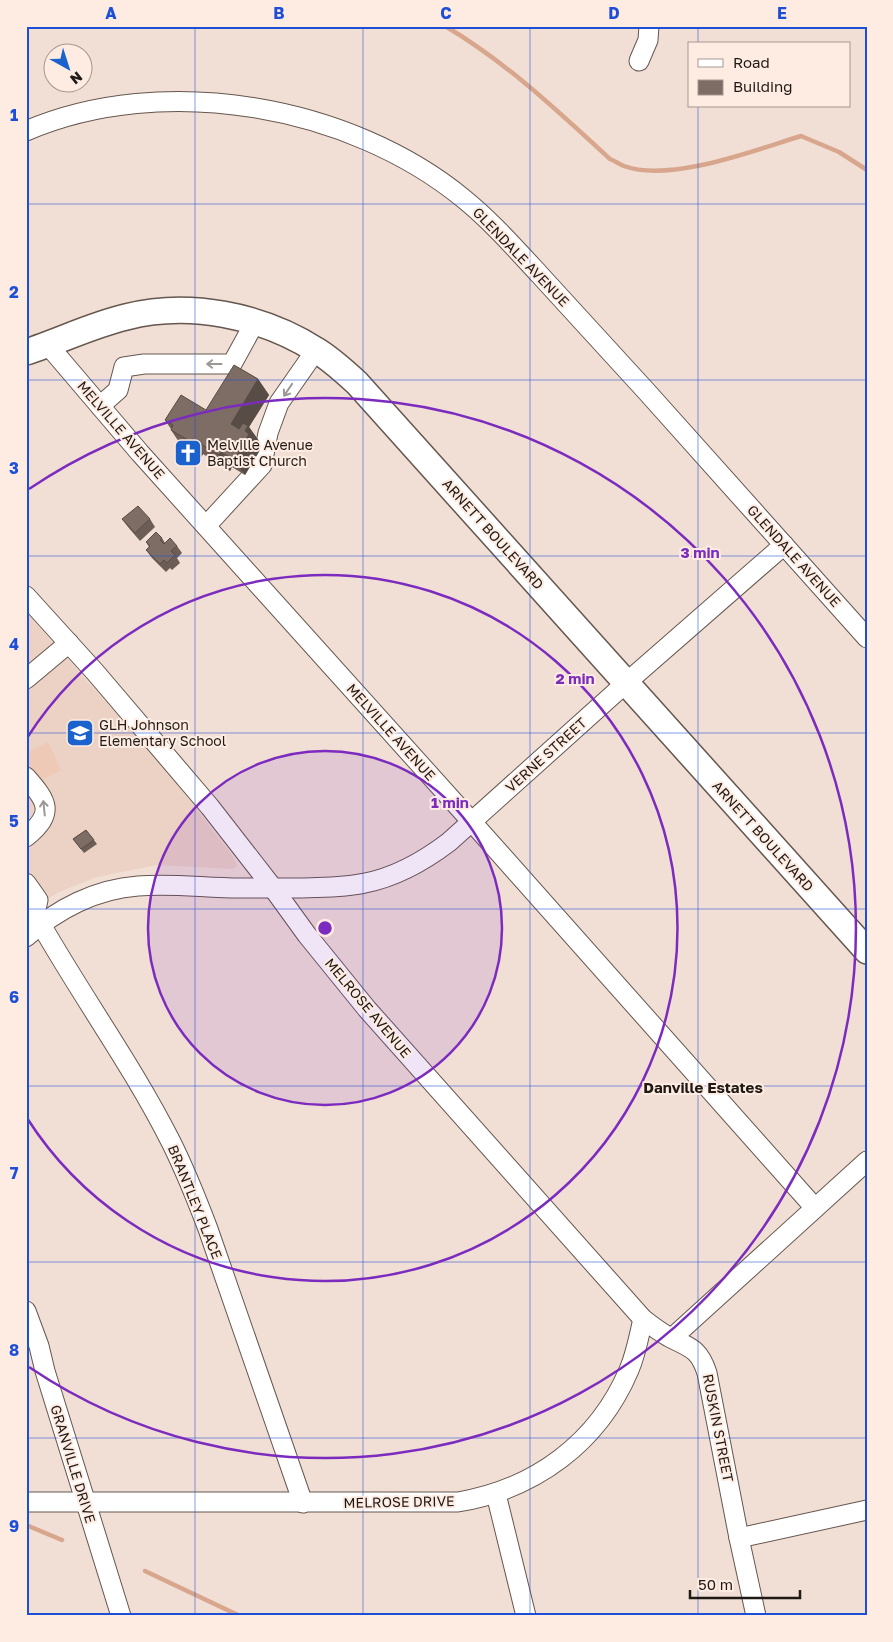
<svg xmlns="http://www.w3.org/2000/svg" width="893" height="1642" viewBox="0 0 893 1642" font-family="'Golos Text',sans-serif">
  <rect width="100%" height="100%" fill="#f1dfd5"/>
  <path fill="#ebd2c4" d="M26 612 168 772 232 855 237 864 236 867 232 869 157 865 97 877 59 892 26 912Z"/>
  <path fill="#eec9b6" d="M48 742 61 770 26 788V753Z"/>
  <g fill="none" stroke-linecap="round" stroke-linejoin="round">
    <g stroke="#d7a68c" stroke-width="4.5">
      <path d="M445 26C506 62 558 111 610 159 615 161 619 164 624 166 670 183 755 150 801 136L839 152 867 170"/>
      <path d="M26 1525 62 1540"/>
      <path d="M145 1571 240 1616"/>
    </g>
    <g stroke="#65564e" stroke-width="21">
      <g id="minor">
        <path d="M639 61 648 40 649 26"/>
        <path d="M26 131C163 72 350 105 464 199 491 221 515 248 539 274 575 313 611 353 647 392 720 474 794 556 867 638"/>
        <path d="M48 345 140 453 471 821 815 1208"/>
        <path d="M100 406 118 390 124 367 144 364H232L255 322"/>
        <path d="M206 526 262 465 268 433 279 403 316 350"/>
        <path d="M26 596 95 672 210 807 273 888 307 935 367 1009 643 1319C652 1326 660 1332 669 1337 690 1348 699 1348 707 1373L739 1538 756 1616"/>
        <path d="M26 679 69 643"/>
        <path d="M26 777C48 802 55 813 26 837"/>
        <path d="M26 883 38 900 35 914C78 991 131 1063 171 1142 185 1170 197 1200 208 1229L303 1503"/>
        <path d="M26 937C57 909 96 889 138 886 171 883 206 888 240 888 260 888 280 888 301 888 322 887 343 888 365 883 396 877 424 861 449 842L626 683 784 545"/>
        <path d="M26 1311 39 1346 45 1371 121 1616"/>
        <path d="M672 1338 867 1161"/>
        <path d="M496 1494 526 1616"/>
        <path d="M26 1502H458C535 1489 598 1443 629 1370 636 1354 639 1336 643 1319"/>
        <path d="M739 1538 867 1510"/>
      </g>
    </g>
    <g stroke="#65564e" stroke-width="28">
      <path id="major" d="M26 352C60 341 92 325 126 317 189 301 261 315 316 350 331 359 344 371 357 383L867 951"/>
    </g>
    <use href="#minor" stroke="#fff" stroke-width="19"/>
    <use href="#major" stroke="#fff" stroke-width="25"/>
  </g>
  <g fill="#6c5e56">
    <path d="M258 379 269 395 249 427 259 441 257 444 260 450 245 475 232 467 230 471 203 454 201 457 181 445 171 430V429L165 420 206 410Z"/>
    <path d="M122 519H150L155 527 140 541 128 527Z"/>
    <path d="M162 538 165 543 177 546 182 553 177 558 180 563 172 570 170 568 166 572 152 558 146 550 149 547 146 542Z"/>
    <path d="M86 830 97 844 84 853 73 839Z"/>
  </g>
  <g fill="#584c46">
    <path d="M258 379 269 395 249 427 259 441 257 444 260 450 245 475 234 460 231 424Z"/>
    <path d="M192 439 203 454 201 457 191 442Z"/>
    <path d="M221 452 232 467 230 471 219 455Z"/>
  </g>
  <g fill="#7d6d64" stroke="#584c46">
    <path d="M234 365 258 379 231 424 239 429 243 423 248 426 245 431 249 434 234 460 221 452 219 455 192 439 191 442 171 430 173 425 165 420 181 395 206 410Z"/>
    <path d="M138 506 150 519 135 533 122 519Z"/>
    <path d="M156 532 162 538 160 540 164 544 170 538 177 546 171 551 175 555 167 563 164 560 160 564 146 550 150 546 146 542Z"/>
    <path d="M86 830 94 840 81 849 73 839Z"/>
  </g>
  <defs><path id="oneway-shaft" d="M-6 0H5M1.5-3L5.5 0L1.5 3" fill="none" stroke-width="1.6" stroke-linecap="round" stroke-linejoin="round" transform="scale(1.25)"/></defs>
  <g stroke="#9b9896">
    <use href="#oneway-shaft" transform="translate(214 364) rotate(-180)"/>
    <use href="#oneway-shaft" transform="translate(288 390) rotate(124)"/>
    <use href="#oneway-shaft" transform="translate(44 808) rotate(-96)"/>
  </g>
  <path fill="none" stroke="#1d4ed8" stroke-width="1" stroke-opacity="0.55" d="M195 26V1616M363 26V1616M530 26V1616M698 26V44M698 106V1616M26 204H867M26 380H867M26 556H867M26 733H867M26 909H867M26 1086H867M26 1262H867M26 1438H867"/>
  <circle cx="325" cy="928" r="177" fill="#7b2cbf" fill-opacity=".12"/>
  <g fill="none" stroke="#7b2cbf" stroke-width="2.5">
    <circle cx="325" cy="928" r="177"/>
    <path d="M27 738A353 353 0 1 1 27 1118"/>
    <path d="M29 489A530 530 0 1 1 29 1367"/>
  </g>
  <defs>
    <g id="church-square" transform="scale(1.4375)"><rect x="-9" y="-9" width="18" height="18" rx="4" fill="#1b62cd" stroke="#feece2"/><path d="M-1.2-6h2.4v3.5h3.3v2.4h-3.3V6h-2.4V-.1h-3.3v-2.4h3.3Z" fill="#fff"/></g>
    <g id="school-square" transform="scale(1.4375)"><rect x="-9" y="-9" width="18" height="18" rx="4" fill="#1b62cd" stroke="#feece2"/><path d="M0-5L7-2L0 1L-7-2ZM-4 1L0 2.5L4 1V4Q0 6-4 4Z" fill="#fff"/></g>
  </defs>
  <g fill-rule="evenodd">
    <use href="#church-square" x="188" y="453"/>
    <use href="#school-square" x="80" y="733"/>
  </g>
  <g text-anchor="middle" stroke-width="4" stroke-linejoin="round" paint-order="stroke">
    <g font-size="14" fill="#201a16" stroke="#feece2">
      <text transform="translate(521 257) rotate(46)" y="5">GLENDALE AVENUE</text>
      <text transform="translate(121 430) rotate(49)" y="5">MELVILLE AVENUE</text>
      <text transform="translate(493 534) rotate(48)" y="5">ARNETT BOULEVARD</text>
      <text transform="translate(794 556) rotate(48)" y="5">GLENDALE AVENUE</text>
      <text transform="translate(391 732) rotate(48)" y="5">MELVILLE AVENUE</text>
      <text transform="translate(546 755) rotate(-42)" y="5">VERNE STREET</text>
      <text transform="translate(763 836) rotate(48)" y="5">ARNETT BOULEVARD</text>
      <text transform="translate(368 1008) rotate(50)" y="5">MELROSE AVENUE</text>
      <text transform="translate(195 1202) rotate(68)" y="5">BRANTLEY PLACE</text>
      <text transform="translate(718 1428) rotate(79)" y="5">RUSKIN STREET</text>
      <text transform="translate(73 1464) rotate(73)" y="5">GRANVILLE DRIVE</text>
      <text transform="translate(399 1502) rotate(-1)" y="5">MELROSE DRIVE</text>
    </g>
    <g font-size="14" fill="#201a16" stroke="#feece2" text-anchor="start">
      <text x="207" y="450">Melville Avenue<tspan x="207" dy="16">Baptist Church</tspan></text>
      <text x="99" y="730">GLH Johnson<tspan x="99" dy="16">Elementary School</tspan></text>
    </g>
    <g font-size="15" font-weight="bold" fill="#201a16" stroke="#feece2">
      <text x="703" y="1093">Danville Estates</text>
    </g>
  </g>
  <circle cx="325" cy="928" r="8" fill="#7b2cbf" stroke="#feece2" stroke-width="2.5"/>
  <g font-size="15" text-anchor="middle" font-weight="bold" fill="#7b2cbf" stroke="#feece2" stroke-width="4" stroke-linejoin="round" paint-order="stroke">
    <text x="700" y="558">3 min</text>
    <text x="575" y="684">2 min</text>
    <text x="450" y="808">1 min</text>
  </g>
  <rect width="893" height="1642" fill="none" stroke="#feece2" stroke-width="55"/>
  <rect x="688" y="42" width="162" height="65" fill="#feece2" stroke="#a59890"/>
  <rect x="698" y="59" width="25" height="8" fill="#ffffff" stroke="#a59890"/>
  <text x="733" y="68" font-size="15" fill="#201a16">Road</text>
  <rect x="698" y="80" width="25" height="15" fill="#7d6d64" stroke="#a59890"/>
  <text x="733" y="92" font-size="15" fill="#201a16">Building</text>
  <g transform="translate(68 68) rotate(141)"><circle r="24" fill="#feece2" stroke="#a59890"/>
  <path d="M0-4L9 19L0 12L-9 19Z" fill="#1b62cd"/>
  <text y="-8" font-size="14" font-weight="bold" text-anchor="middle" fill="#201a16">N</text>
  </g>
  <path d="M690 1590v8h110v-8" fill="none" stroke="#201a16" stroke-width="2.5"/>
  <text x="698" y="1590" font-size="15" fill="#201a16" stroke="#feece2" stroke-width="4" paint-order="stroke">50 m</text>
  <rect x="28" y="28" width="838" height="1586" fill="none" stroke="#1d4ed8" stroke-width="2"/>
  <g font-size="16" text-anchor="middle" font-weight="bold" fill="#1d4ed8">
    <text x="111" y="19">A</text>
    <text x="279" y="19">B</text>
    <text x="446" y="19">C</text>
    <text x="614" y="19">D</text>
    <text x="782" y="19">E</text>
    <text x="14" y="121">1</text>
    <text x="14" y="298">2</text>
    <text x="14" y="474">3</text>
    <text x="14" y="650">4</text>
    <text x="14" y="827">5</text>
    <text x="14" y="1003">6</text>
    <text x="14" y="1179">7</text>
    <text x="14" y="1356">8</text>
    <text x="14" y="1532">9</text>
  </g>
</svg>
